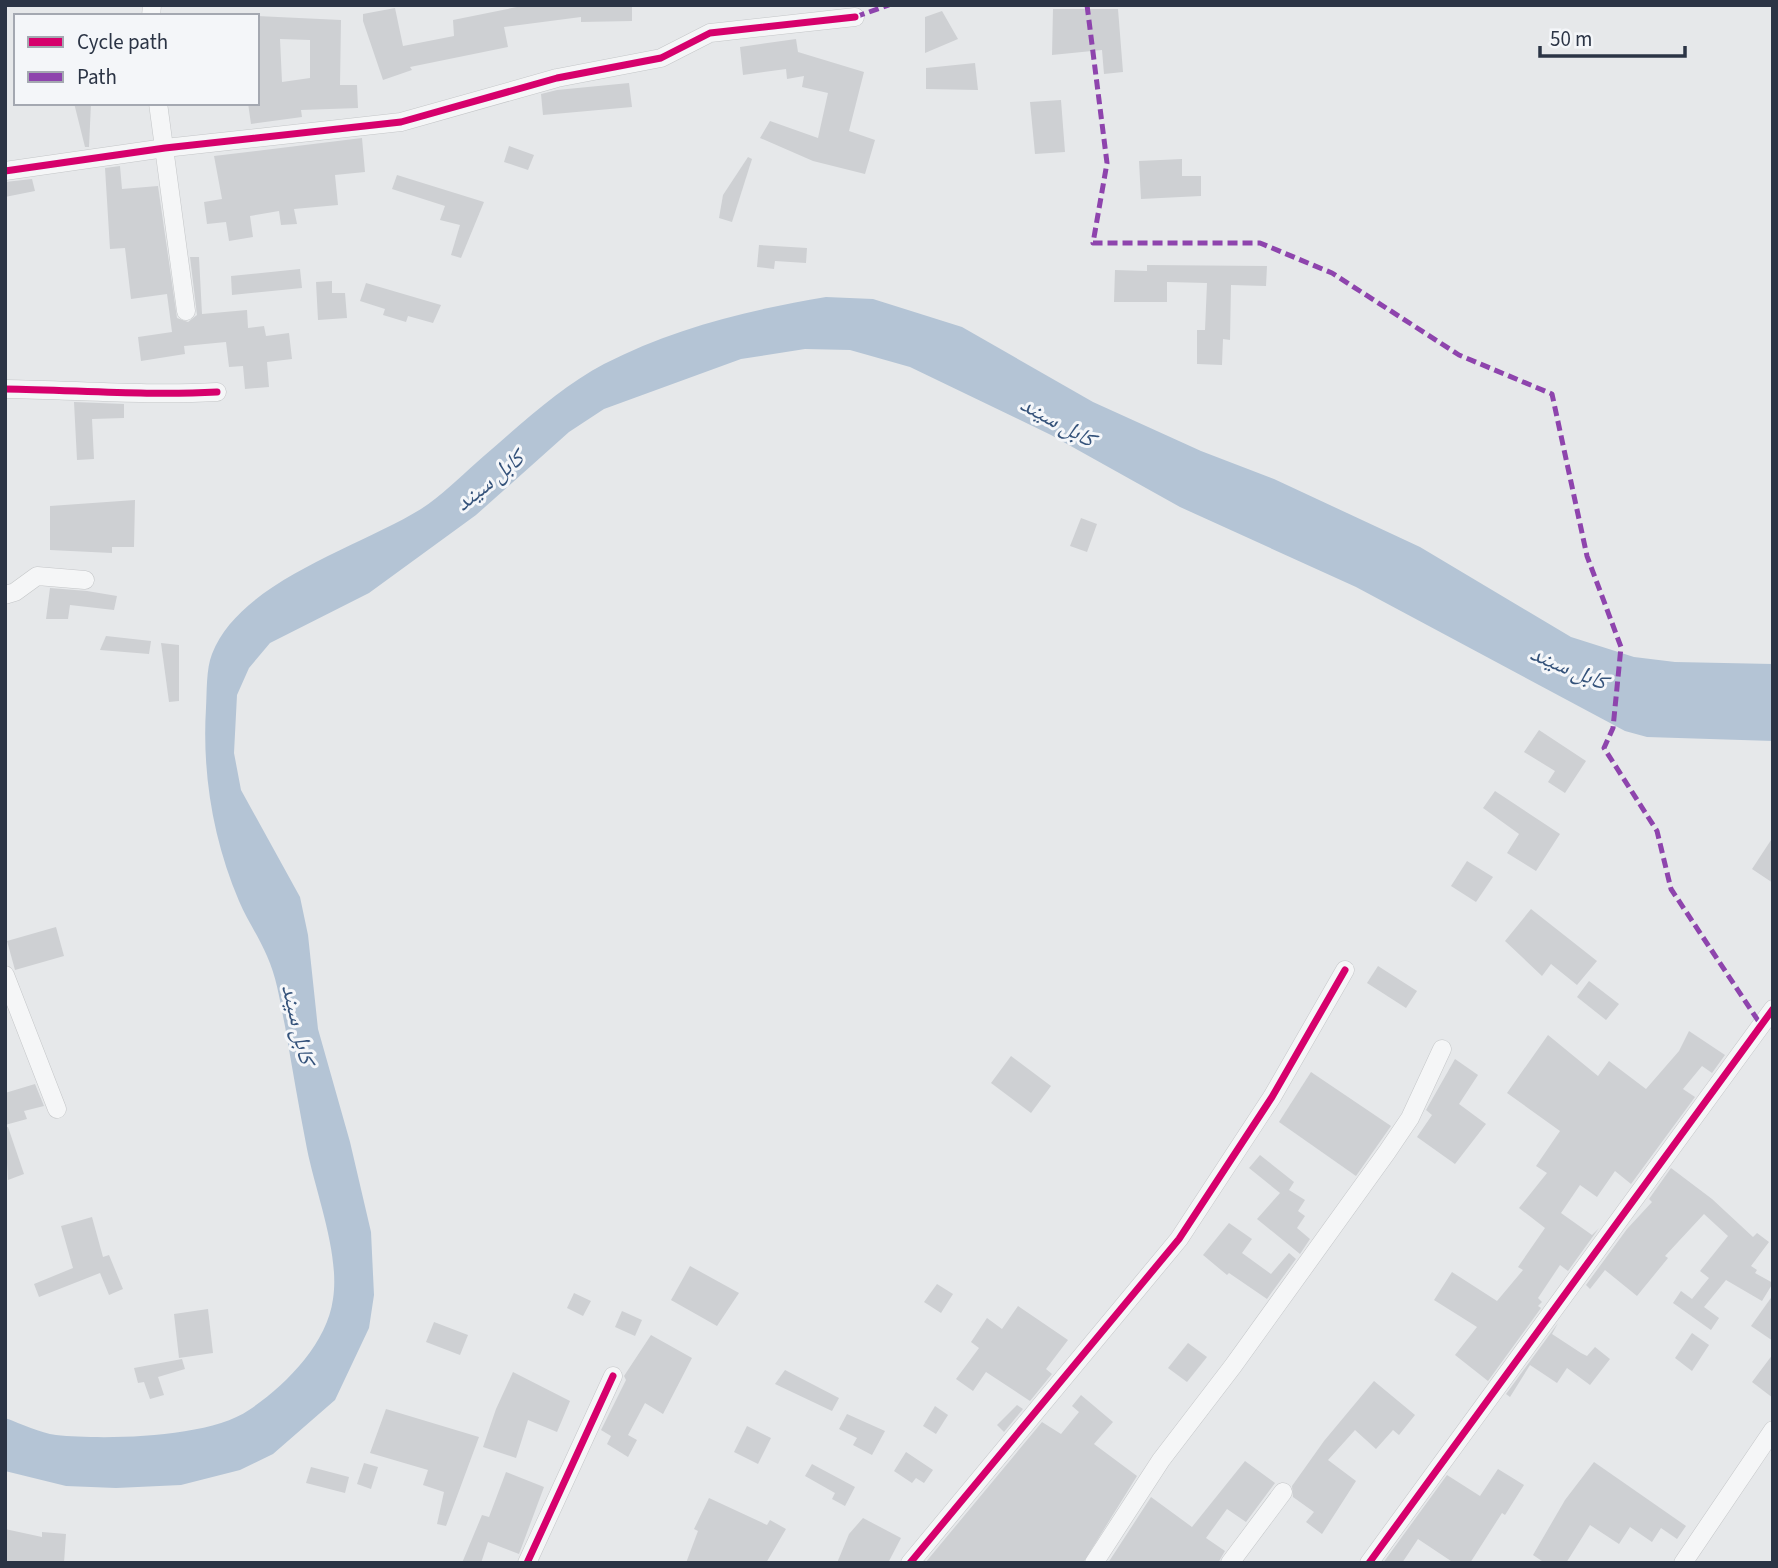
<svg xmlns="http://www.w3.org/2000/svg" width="1778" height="1568" viewBox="0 0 1778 1568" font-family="'Source Sans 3','Noto Naskh Arabic',sans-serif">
  <rect width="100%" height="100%" fill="#e6e8ea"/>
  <path fill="#b4c4d5" d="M826 297 873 299 962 327 1093 402 1201 451 1274 479 1420 547 1571 637 1634 657 1675 662 1773 664V741L1647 737 1625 731 1356 587 1180 507 1051 435 910 367 850 350 805 349 741 359 604 409 569 432 476 515 369 593 270 643 249 668 237 695 234 753 241 790 300 897 308 935 318 1029 350 1142 371 1232 374 1295 369 1328 335 1400 273 1454 240 1470 181 1485 116 1488 66 1486 5 1471V1418C22 1424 40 1433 56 1435 105 1440 209 1438 249 1410 285 1386 327 1344 333 1299 340 1254 316 1194 307 1149 299 1108 292 1067 285 1026 280 1002 277 978 267 956 259 937 247 920 239 901 213 840 202 773 206 708 207 692 206 669 212 654 240 581 360 547 421 509 441 496 459 478 476 463 514 430 560 387 604 364 674 328 749 310 826 297Z"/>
  <g fill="#ced0d3" fill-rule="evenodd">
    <path d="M527 5H632V21L581 22V17L504 27 508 47 410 67 412 70 383 80 363 21V14L395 8 403 46 454 36 453 20Z"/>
    <path d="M1053 9H1118L1123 72 1104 74 1102 50 1052 55Z"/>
    <path d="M942 11 958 39 925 53V17Z"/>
    <path d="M257 16 341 20 340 85H357L358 108 301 110 302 117 251 124 248 103H257ZM280 39 310 40V78L282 82Z"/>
    <path d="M796 39 798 52 864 72 849 131 875 140 865 174 813 161 760 138 770 121 818 138 828 93 802 87 804 76 787 79 786 69 743 75 740 47Z"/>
    <path d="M975 63 978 90 926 89V68Z"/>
    <path d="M629 83 632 107 543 115 541 94 557 90Z"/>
    <path d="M1061 100 1065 152 1035 154 1030 102Z"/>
    <path d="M74 103H91L89 147H85Z"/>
    <path d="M362 138 365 172 335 175 338 205 294 209 297 224 281 225 279 211 250 216 253 237 229 241 226 222 207 224 204 202 222 199 214 156Z"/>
    <path d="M509 146 534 155 528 170 504 162Z"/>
    <path d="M748 157 752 159 732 222 719 218 723 195Z"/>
    <path d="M1182 159V176H1201V196L1141 199 1139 161Z"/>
    <path d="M120 166 122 189 158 186 177 318 188 322 197 315 190 257H199L202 314 247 310 248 328 264 326 266 336 289 333 292 359 267 362 269 387 245 389 243 366 229 367 226 342 184 346 185 354 141 361 138 337 172 332 167 294 131 299 125 248 110 249 105 168Z"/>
    <path d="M397 175 484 202 461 258 451 255 460 225 440 220 445 206 392 189Z"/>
    <path d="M32 179 35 191 5 197V182Z"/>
    <path d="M759 245 807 248 806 263 775 261 774 269 757 267Z"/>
    <path d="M1147 265 1267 266 1266 286 1231 285 1230 340 1223 339 1222 365 1197 364V330H1205L1207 283 1167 282V302H1114L1115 270 1147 271Z"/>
    <path d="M300 269 302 288 232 295 231 276Z"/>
    <path d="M332 281V293H345L347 318 318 320 316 282Z"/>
    <path d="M366 283 441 305 433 323 408 316 406 322 383 315 385 309 360 301Z"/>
    <path d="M74 402 124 404V418L92 419 94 459 77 460Z"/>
    <path d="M135 500 134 547H112V553L50 550V506Z"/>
    <path d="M1081 518 1097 524 1087 552 1070 546Z"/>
    <path d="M50 588 87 591 117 596 114 610 70 605 68 619H46Z"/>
    <path d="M106 636 151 641 149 654 100 650Z"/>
    <path d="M161 643 179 645V701L169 702Z"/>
    <path d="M1539 730 1586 761 1565 793 1548 782 1555 771 1524 752Z"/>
    <path d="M1495 791 1560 834 1536 871 1507 853 1519 834 1483 808Z"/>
    <path d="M1773 837V883L1752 869Z"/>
    <path d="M1467 861 1493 877 1476 902 1451 886Z"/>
    <path d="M1531 909 1597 961 1577 985 1551 964 1542 976 1505 941Z"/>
    <path d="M56 927 64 956 15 970 7 941Z"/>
    <path d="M1378 966 1417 991 1406 1008 1367 983Z"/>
    <path d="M1589 981 1619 1004 1606 1020 1577 997Z"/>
    <path d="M1689 1031 1725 1055 1712 1073 1702 1066 1683 1089 1695 1097 1631 1184 1615 1171 1597 1197 1580 1185 1561 1213 1592 1235 1599 1228 1568 1271 1560 1265 1538 1298 1542 1302 1538 1306 1541 1308 1488 1381 1455 1355 1477 1327 1434 1300 1452 1272 1497 1301 1523 1270 1518 1267 1545 1228 1519 1208 1547 1173 1536 1166 1560 1131 1507 1093 1548 1035 1598 1076 1609 1061 1646 1089 1679 1051Z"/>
    <path d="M1011 1056 1051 1086 1031 1113 991 1083Z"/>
    <path d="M1455 1059 1478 1075 1459 1104 1486 1124 1455 1164 1417 1137 1432 1115 1426 1110Z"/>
    <path d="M1311 1072 1391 1126 1356 1176 1279 1122Z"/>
    <path d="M35 1084 44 1106 24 1111 27 1119 5 1125V1093Z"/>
    <path d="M8 1127 24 1174 8 1180 5 1128Z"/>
    <path d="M1260 1155 1294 1182 1289 1190 1305 1200 1298 1211 1305 1216 1297 1228 1310 1239 1300 1254 1257 1219 1280 1193 1249 1168Z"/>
    <path d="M1671 1168 1712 1199 1753 1237 1757 1233 1769 1242 1751 1266 1757 1270 1755 1273 1773 1283 1762 1301 1726 1280 1704 1307 1719 1318 1711 1330 1673 1303 1681 1291 1692 1299 1709 1278 1700 1271 1728 1236 1704 1214 1665 1256 1668 1258 1637 1296 1605 1270 1590 1289 1586 1285 1627 1229 1652 1202 1649 1199Z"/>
    <path d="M92 1217 103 1257 109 1255 123 1289 109 1295 100 1273 39 1297 34 1284 73 1268 61 1226Z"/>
    <path d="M1229 1223 1252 1239 1242 1253 1271 1274 1289 1253 1296 1259 1267 1299 1229 1273 1227 1275 1203 1255Z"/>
    <path d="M690 1266 739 1293 717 1326 671 1300Z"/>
    <path d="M937 1284 953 1294 941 1313 924 1302Z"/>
    <path d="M574 1293 591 1301 583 1316 567 1308Z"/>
    <path d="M1773 1295V1341L1751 1326Z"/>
    <path d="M1018 1306 1068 1340 1046 1369 1052 1374 1030 1401 986 1372 973 1391 956 1379 979 1348 971 1342 987 1318 1002 1329Z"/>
    <path d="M208 1309 213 1353 179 1358 174 1314Z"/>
    <path d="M622 1311 642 1320 635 1336 615 1327Z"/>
    <path d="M434 1322 468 1335 460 1355 426 1342Z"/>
    <path d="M1558 1323 1552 1334 1581 1353 1587 1356 1595 1347 1610 1359 1590 1385 1567 1368 1557 1383 1530 1365 1510 1397 1506 1394Z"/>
    <path d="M1692 1333 1709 1345 1692 1371 1675 1358Z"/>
    <path d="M651 1335 692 1358 663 1414 645 1403 628 1435 637 1440 628 1457 607 1444 611 1436 601 1430 626 1380 624 1376Z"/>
    <path d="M1188 1343 1207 1357 1187 1382 1168 1368Z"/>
    <path d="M1773 1354V1398L1752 1382Z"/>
    <path d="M182 1359 185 1369 158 1377 164 1395 150 1399 144 1382 138 1383 134 1368Z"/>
    <path d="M785 1370 839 1398 832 1411 775 1384Z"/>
    <path d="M513 1372 570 1401 557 1432 528 1420 516 1458 483 1447 496 1409Z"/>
    <path d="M1374 1381 1415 1415 1399 1435 1393 1430 1376 1449 1355 1430 1328 1460 1356 1481 1322 1534 1306 1522 1314 1512 1293 1497 1292 1486 1324 1441Z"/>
    <path d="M1081 1395 1113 1422 1094 1444 1137 1476 1083 1563H925L1042 1422 1061 1434 1079 1412 1072 1406Z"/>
    <path d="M1017 1405 1023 1409 1004 1432 997 1425Z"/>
    <path d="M935 1406 948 1415 936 1434 923 1426Z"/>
    <path d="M386 1409 479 1437 446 1526 437 1524 444 1492 423 1485 428 1470 370 1453Z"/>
    <path d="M847 1414 885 1431 872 1455 853 1445 857 1438 839 1429Z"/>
    <path d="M747 1426 771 1438 758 1464 734 1452Z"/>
    <path d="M906 1452 933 1470 924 1483 916 1478 912 1483 894 1471Z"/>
    <path d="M1245 1461 1275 1483 1246 1522 1227 1509 1206 1538 1225 1551 1218 1563H1108L1151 1497 1192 1527Z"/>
    <path d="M1594 1462 1686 1526 1677 1539 1661 1528 1652 1542 1630 1527 1619 1544 1590 1525 1566 1563H1545L1533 1555 1565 1500Z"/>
    <path d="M364 1463 378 1467 371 1489 357 1484Z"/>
    <path d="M812 1464 855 1487 845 1506 832 1499 835 1493 805 1476Z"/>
    <path d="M311 1467 349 1477 345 1493 306 1483Z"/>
    <path d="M1498 1469 1524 1485 1505 1515 1502 1513 1470 1563H1454L1418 1539 1402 1563H1383L1447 1475 1480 1496Z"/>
    <path d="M506 1472 544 1487 519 1554 488 1542 481 1563H462L482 1515 489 1517Z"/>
    <path d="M709 1498 767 1525 770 1520 786 1529 766 1563H686L698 1531 694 1529Z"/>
    <path d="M863 1518 901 1538 888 1563H837L849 1534Z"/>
    <path d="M5 1529 42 1537V1532L66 1534 64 1563H5Z"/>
  </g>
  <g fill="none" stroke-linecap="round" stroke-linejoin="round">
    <g stroke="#c4c6c8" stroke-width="19">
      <g id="street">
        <path d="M151 16 152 5"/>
        <path d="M158 103 186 311"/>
        <path d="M5 171 165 148 401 122 557 78 661 58 710 33 855 17"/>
        <path d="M5 389C76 390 147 396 217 392"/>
        <path d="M5 595 15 592 37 576 85 580"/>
        <path d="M5 975 57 1109"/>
        <path d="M527 1563 613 1376"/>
        <path d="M910 1563 1179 1239 1272 1097 1345 970"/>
        <path d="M1094 1563 1161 1460 1233 1366 1387 1152 1410 1118 1442 1049"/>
        <path d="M1230 1563 1283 1492"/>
        <path d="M1369 1563 1773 1009"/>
        <path d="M1683 1563 1773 1430"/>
      </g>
    </g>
    <use href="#street" stroke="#f5f6f7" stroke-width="18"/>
    <g stroke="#8e44ad" stroke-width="5" stroke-dasharray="10 5" stroke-linecap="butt">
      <path d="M1087 5 1107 163 1093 243H1260L1332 273 1459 355 1552 394 1587 556 1621 647 1613 728 1604 748 1657 831 1671 889 1761 1025"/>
      <path d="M855 17 889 5"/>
    </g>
    <g stroke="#f4f6f9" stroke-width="11">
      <g id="cycleway">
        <path d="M5 171 165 148 401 122 557 78 661 58 710 33 855 17"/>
        <path d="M5 389C76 390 147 396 217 392"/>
        <path d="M527 1563 613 1376"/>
        <path d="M910 1563 1179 1239 1272 1097 1345 970"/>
        <path d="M1369 1563 1773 1009"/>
      </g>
    </g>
    <use href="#cycleway" stroke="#d6006c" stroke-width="7"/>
  </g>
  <g text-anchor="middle" stroke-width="6" stroke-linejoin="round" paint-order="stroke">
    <g font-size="23" font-style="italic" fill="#34527a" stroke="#f4f6f9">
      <text transform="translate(1058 421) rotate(29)" y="8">کابل سيند</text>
      <text transform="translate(489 480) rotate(-39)" y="8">کابل سيند</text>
      <text transform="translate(1569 667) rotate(23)" y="8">کابل سيند</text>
      <text transform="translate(299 1024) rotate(77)" y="8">کابل سيند</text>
    </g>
  </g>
  <rect width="1778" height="1568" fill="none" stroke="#2b3445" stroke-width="14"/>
  <rect x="14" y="14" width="245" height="91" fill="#f4f6f9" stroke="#a4a8b1" stroke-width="2"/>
  <rect x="28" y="37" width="35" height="10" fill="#d6006c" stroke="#a4a8b1" stroke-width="2"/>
  <text x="77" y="49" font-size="21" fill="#2b3445">Cycle path</text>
  <rect x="28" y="72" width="35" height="10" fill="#8e44ad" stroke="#a4a8b1" stroke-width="2"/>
  <text x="77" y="84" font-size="21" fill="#2b3445">Path</text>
  <path d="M1540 46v10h145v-10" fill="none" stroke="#2b3445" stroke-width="3.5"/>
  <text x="1550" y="46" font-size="21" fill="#2b3445" stroke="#f4f6f9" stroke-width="5" paint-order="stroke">50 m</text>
</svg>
